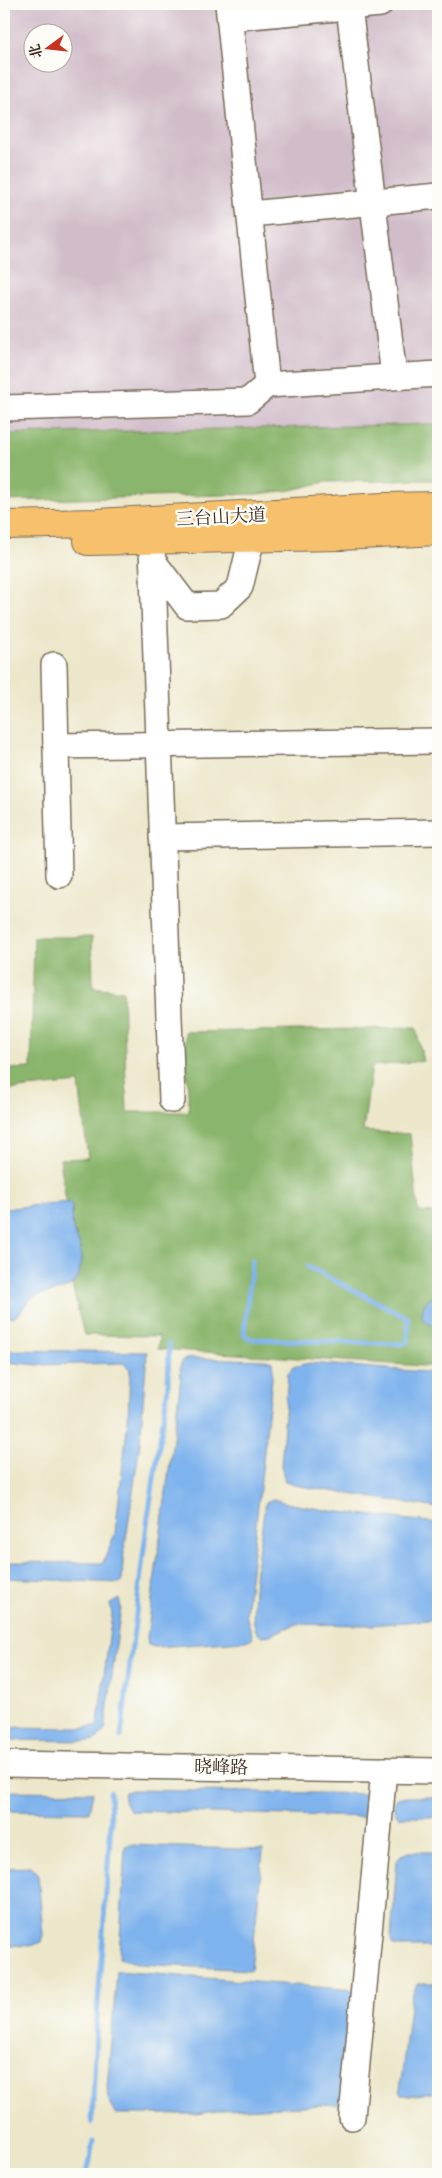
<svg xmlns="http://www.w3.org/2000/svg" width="442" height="2178" viewBox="0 0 442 2178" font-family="'Gentium Book Plus','Noto Serif SC',serif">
  <rect width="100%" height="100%" fill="#fdfcf7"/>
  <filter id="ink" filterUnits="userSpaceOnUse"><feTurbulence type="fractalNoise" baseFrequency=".02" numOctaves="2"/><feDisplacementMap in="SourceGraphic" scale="10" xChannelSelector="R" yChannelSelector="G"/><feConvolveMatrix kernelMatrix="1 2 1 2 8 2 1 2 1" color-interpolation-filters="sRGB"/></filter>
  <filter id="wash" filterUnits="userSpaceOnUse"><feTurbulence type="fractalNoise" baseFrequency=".0096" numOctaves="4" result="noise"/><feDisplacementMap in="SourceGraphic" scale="20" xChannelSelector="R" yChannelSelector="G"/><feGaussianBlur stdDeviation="1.12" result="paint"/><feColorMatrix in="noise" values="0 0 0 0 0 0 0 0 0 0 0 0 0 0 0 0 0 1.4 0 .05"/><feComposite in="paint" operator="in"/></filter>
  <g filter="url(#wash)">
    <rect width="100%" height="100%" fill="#ece7ca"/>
    <path fill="#d1bdca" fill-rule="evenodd" d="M4 4H438V424L4 434ZM32 32H62V62H32Z"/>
    <g fill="#8ab56c" stroke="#627045">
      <path d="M438 424V480L325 482 292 490 258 494 4 501V434Z"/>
      <path d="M34 937H92L93 987 123 991 127 1112H189L185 1032 416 1028 423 1061 372 1066 363 1131 410 1134 418 1212 438 1213V1367L158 1349 159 1336 84 1335 72 1285 78 1278 79 1243 73 1230 72 1205 66 1202 60 1159 88 1158 79 1083 6 1090 4 1100V1069L31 1068Z"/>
    </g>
    <g fill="#7fb3ed" stroke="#5d6e86">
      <path d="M66 1202 72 1205C72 1213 72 1221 73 1229 74 1234 77 1238 79 1243 82 1253 82 1277 73 1284 62 1293 45 1291 33 1298 19 1306 24 1320 4 1317V1209Z"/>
      <path d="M438 1296V1329L422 1319C422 1306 425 1298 438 1296Z"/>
      <path d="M4 1350 147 1352 140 1443 123 1560 122 1580 120 1583 4 1578V1562L103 1563 115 1533 128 1420 130 1369 123 1363 38 1365 4 1362Z"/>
      <path d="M190 1358 266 1360 272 1362 273 1370 246 1615 253 1638 245 1641 155 1647 148 1645 147 1637 181 1378 180 1366 183 1360Z"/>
      <path d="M309 1363 438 1373V1508L294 1485 285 1481 281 1466 288 1373 293 1367Z"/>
      <path d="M273 1499 286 1503 331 1511 438 1523V1619L372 1625 296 1624 270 1635 263 1636 257 1633C246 1614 262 1531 265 1505L266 1502Z"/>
      <path d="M119 1599 121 1607 105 1729C101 1736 98 1739 91 1741L4 1740V1727L80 1728 95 1726 98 1722 112 1614 110 1604Z"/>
      <path d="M133 1790 376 1794 371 1817 131 1811C125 1805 122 1800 125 1792Z"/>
      <path d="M4 1791 93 1792 89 1812 4 1811Z"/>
      <path d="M400 1797H438V1817H399C394 1812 393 1808 394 1801Z"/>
      <path d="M130 1845 263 1850 251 1970 141 1964 119 1958 125 1846Z"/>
      <path d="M409 1852H438V1947H400L393 1945 391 1939 397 1861 401 1855Z"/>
      <path d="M30 1867 38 1873 43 1935 41 1942 31 1946 4 1945V1868Z"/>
      <path d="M117 1971 355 1990 348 2101 340 2104 223 2110 196 2114H115L110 2105 107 2088Z"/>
      <path d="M423 1983H438V2092L408 2096 402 2094 400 2090 411 1998 417 1984Z"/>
    </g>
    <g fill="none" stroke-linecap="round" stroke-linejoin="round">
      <g stroke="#7fb3ed" stroke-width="5">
        <path d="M252 1260 244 1334 250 1339 402 1344 408 1342V1318L308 1267"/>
        <path d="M121 1737 147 1524 168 1387 169 1344"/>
        <path d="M92 2123 96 2030 111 1823 110 1792"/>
        <path d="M86 2174C91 2164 90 2153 93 2142"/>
      </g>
    </g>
  </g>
  <g filter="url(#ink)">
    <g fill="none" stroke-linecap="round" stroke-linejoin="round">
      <g stroke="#796c5a" stroke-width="28">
        <g id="minor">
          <path d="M228 4 267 385"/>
          <path d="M349 7 394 376"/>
          <path d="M230 18 380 4"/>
          <path d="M250 214 438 196"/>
          <path d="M4 408 248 401 267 385 438 374"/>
          <path d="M151 520 172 1100"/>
          <path d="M153 561 187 606 221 605 240 587 252 538"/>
          <path d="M54 665 59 875"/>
          <path d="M56 746 438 741"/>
          <path d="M162 837 438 832"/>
          <path d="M4 1764 438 1771"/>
          <path d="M352 2117 384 1770"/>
        </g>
      </g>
      <g stroke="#796c5a" stroke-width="30">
        <g id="major">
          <path d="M4 525 97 523 384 507 438 506"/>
          <path d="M88 541 340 536 438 531"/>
        </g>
      </g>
      <use href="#minor" stroke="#fff" stroke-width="25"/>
      <use href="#major" stroke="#f7c06c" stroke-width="28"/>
    </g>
  </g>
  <g text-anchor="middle" stroke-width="5" stroke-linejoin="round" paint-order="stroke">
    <g font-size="18" fill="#3b2a1e" stroke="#fdfcf7">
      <text transform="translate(221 517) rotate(-3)" y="6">三台山大道</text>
      <text transform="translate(221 1767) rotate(1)" y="6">晓峰路</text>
    </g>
  </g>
  <rect width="442" height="2178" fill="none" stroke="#fdfcf7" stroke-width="20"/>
  <g transform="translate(48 48) rotate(255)"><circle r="24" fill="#fdfcf7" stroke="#afa8a0"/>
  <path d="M0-4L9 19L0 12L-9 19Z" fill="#c8321e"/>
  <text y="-8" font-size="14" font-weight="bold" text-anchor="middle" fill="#3b2a1e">北</text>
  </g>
</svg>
